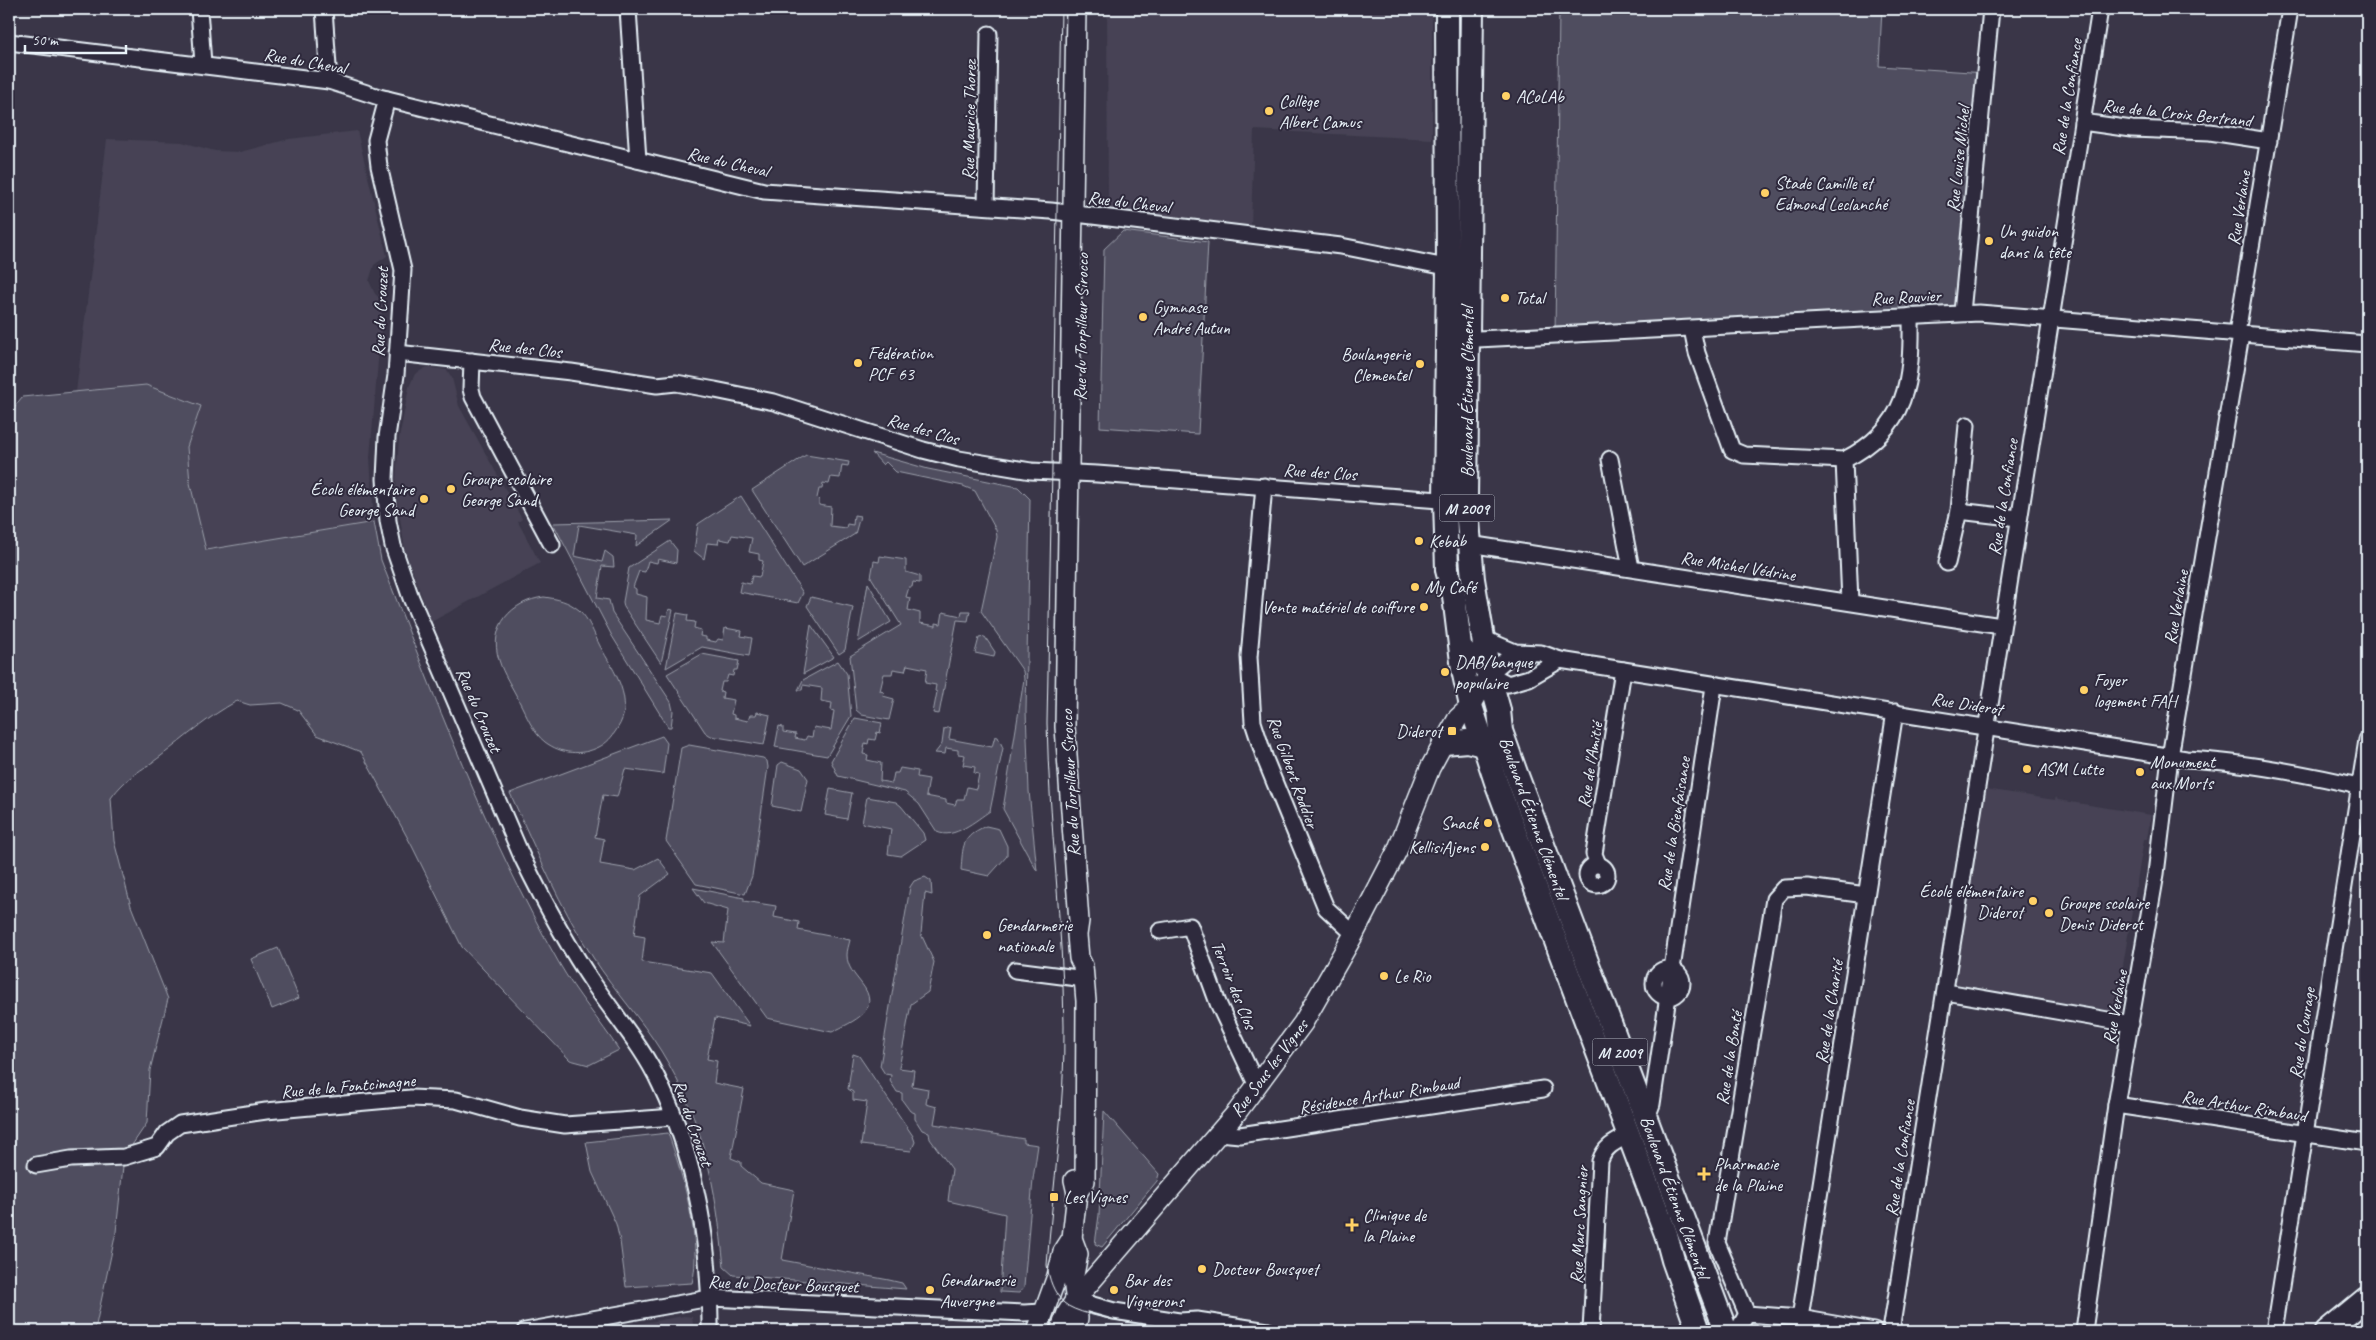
<svg xmlns="http://www.w3.org/2000/svg" width="2376" height="1340" viewBox="0 0 2376 1340" font-family="Caveat,sans-serif">
  <rect width="100%" height="100%" fill="#3a3648"/>
  <filter id="ink" filterUnits="userSpaceOnUse"><feTurbulence type="fractalNoise" baseFrequency=".02" numOctaves="2"/><feDisplacementMap in="SourceGraphic" scale="10" xChannelSelector="R" yChannelSelector="G"/><feConvolveMatrix kernelMatrix="1 2 1 2 8 2 1 2 1" color-interpolation-filters="sRGB"/></filter>
  <g filter="url(#ink)">
    <g fill="#464354">
      <path d="M1107 9H1432V139L1254 130 1251 227 1108 210Z"/>
      <path d="M357 131 387 256 374 265 369 281 375 294 383 301 370 457 374 522 206 550 190 483 187 446 201 406 146 385 76 392 107 139 182 142 215 151 240 152 289 139Z"/>
      <path d="M427 367 447 370 452 378 459 406 522 519 518 522 540 563 431 622 405 550 397 499 396 479 399 439 409 387 415 374Z"/>
      <path d="M1986 789 2055 800 2056 797 2058 800 2151 815 2147 839H2144L2115 1014 1954 987Z"/>
      <path d="M684 1316 692 1317 694 1331H597Z"/>
    </g>
    <g fill="#504e5f" stroke="#9ca0ac">
      <path d="M1559 9H1882L1879 66 1986 73 1962 313 1555 336Z"/>
      <path d="M1123 231 1208 242 1198 434 1100 427 1104 249Z"/>
      <path d="M146 385 201 406 187 447 190 483 206 550 374 522 381 560C434 696 486 835 559 963 576 993 600 1021 619 1050L589 1065 570 1060 462 947 412 846 361 752 317 735 298 710 282 703 250 705 237 701C209 716 186 737 161 756 140 772 128 775 111 798L114 841 131 906 168 999 150 1070 147 1123 124 1157 116 1232 96 1325 89 1331H9V414L22 397Z"/>
      <path d="M872 453 928 469 1018 487 1030 499 1026 711 1029 791 1037 871 1003 809 1024 679 1023 671 981 611 997 537 996 530 975 491 963 486 896 472 886 462 883 465Z"/>
      <path d="M806 455 849 462 848 466 842 465 840 478 831 477 829 484 823 483 822 489H819L817 498 819 500V505L831 507 830 526 846 528 847 524 853 525 854 515 860 516 855 534 802 567 752 490Z"/>
      <path d="M741 496 803 593 798 603 739 592 741 582 750 584 752 576 760 577 763 561 759 560V554L749 552 752 538 732 535 730 541 719 539 718 544 707 543 704 559 694 551 698 524Z"/>
      <path d="M673 520 636 546 637 535 579 525 574 556 602 562 605 551 613 557 614 567 602 566 597 598 609 600 612 613 671 702 673 711 671 727H668L612 636 553 523Z"/>
      <path d="M670 541 677 550 676 563 658 559 657 563 648 561 645 572 639 571 633 587 636 589V594L647 597 646 620 660 623 662 615 667 616 669 609 673 610 661 663 624 607 623 602 629 568Z"/>
      <path d="M880 556 906 560V572L920 576V583L913 582 912 587H909L906 597 910 598 908 610 920 613V623L936 626V623L941 624 943 612 961 616 962 611H970L968 621 957 620 939 714 933 713 937 692 935 691 936 685 925 683 927 669 907 665 905 671 893 669 892 674H884L880 691 884 692 883 696 894 699 889 720 862 715 856 710 850 656 901 625 871 577 874 561 879 562Z"/>
      <path d="M868 583 891 622 858 642Z"/>
      <path d="M544 597C558 599 568 601 579 610 589 619 594 634 600 646 614 671 636 701 617 729 612 737 607 743 599 747 581 756 561 754 545 742 533 733 526 714 519 701 513 688 503 674 499 660 488 626 512 601 544 597Z"/>
      <path d="M811 597 853 607 845 650 839 654 807 606Z"/>
      <path d="M677 613 688 615 687 621 695 622 694 628 701 630 700 636 706 637V640L716 642 718 639 723 640 725 628 742 631 741 636 752 638 749 656 702 647 666 668Z"/>
      <path d="M811 625 834 657 803 674Z"/>
      <path d="M985 637 995 652 994 657 975 653 979 638Z"/>
      <path d="M702 654 739 661 737 670H734L733 676 728 675 726 682H722L720 691 723 692 722 698 734 700 731 714 734 715V718L748 721 750 715H756L757 712 770 715 764 745 711 736 705 732 667 674Z"/>
      <path d="M838 661 847 674 851 716 827 756 775 747 779 726 783 727V732L796 734 795 738 805 740 807 736 812 737 814 727 831 730 834 711 831 710 832 703 821 701 822 688 803 685 802 690H798L803 680Z"/>
      <path d="M855 718 882 723 880 733 877 732 875 740 869 739 868 744 865 743 863 754 868 755 867 760 881 763 880 781 892 783 894 773H898L900 768 918 771 917 777 929 779 926 796 946 800V803L955 805 957 799H964L967 787 976 789 979 774 974 773 975 767 963 765 965 755 958 754V750L946 748 945 754 935 753 942 744 944 729 951 727 949 739 992 747 995 736 998 737 1003 748 990 811C976 820 954 840 937 832L919 804 905 792 838 776 831 761Z"/>
      <path d="M662 736 667 743 663 774 625 769 617 797 603 795 595 837 604 839 600 864 635 870 658 858 670 874 640 896 634 935 645 937 642 962 712 973 750 1026 715 1018 707 1059 717 1061 714 1083 744 1089 731 1158 741 1162V1166L761 1183 794 1190 782 1260 889 1280 902 1283 906 1289 733 1275 724 1267C716 1187 704 1121 661 1051 641 1019 615 991 594 959 560 907 536 850 510 793Z"/>
      <path d="M689 745 763 758 767 761 768 767 752 876 745 894 696 884 666 841 681 748Z"/>
      <path d="M782 762 801 769 808 779 801 812 772 806 778 765Z"/>
      <path d="M830 789 852 793 847 819 825 815Z"/>
      <path d="M867 797 896 802 901 806 923 833 925 840 901 856 888 854 891 829 862 823Z"/>
      <path d="M986 826 999 829 1007 846V856L989 876 961 870C963 846 961 837 986 826Z"/>
      <path d="M925 877 931 881 932 895 925 893 921 934 934 962 928 992 911 1004 899 1068 914 1070 912 1086 928 1089 926 1104 937 1107 934 1124 1024 1139V1143L1038 1145 1033 1179 1024 1287 1019 1293 1000 1292 1005 1214 948 1201 952 1169 930 1139 929 1132 922 1130 915 1119V1113L910 1111 902 1100V1093L897 1092 890 1081 891 1075 885 1074 880 1066 910 887 914 881Z"/>
      <path d="M693 888 744 898V901L776 906 774 917 799 922 798 930 850 940C849 945 847 950 847 955 847 967 855 975 861 983 883 1010 854 1021 832 1032L767 1018 712 942 724 943 728 910 704 903Z"/>
      <path d="M278 948 299 998 272 1009 251 959Z"/>
      <path d="M853 1054 859 1056 913 1136 915 1142 911 1151 861 1145 867 1102 853 1100V1092L848 1089Z"/>
      <path d="M1104 1111 1159 1174 1157 1181 1102 1247 1095 1244 1099 1215Z"/>
      <path d="M668 1133C682 1172 703 1243 692 1283L626 1287 620 1241 616 1224 592 1172 586 1142Z"/>
    </g>
    <g fill="none" stroke-linecap="round" stroke-linejoin="round">
      <g stroke="#e8f1f8" stroke-width="19">
        <g id="minor">
          <path d="M199 9 203 64"/>
          <path d="M324 9 329 81"/>
          <path d="M628 9 638 160"/>
          <path d="M9 42 329 81 379 97 764 191 1051 211 1341 246 1456 269"/>
          <path d="M387 99 376 140 379 166 403 270 396 375 387 437 385 479 388 521 393 546 411 598 522 857C544 902 567 945 595 986 617 1018 644 1049 660 1084 696 1159 711 1249 710 1331"/>
          <path d="M2082 122 2132 129 2210 132 2269 141"/>
          <path d="M986 206 989 34"/>
          <path d="M1962 313 1991 9"/>
          <path d="M1692 329 1697 353 1732 450 1744 455 1844 460"/>
          <path d="M1458 340 1979 313 2367 344"/>
          <path d="M397 353 571 372 657 385 676 383 715 390 774 402 923 450 959 459 1031 471 1097 474 1453 501"/>
          <path d="M472 361 471 389 473 397 552 545"/>
          <path d="M1610 459 1631 568"/>
          <path d="M1264 486 1249 657 1253 722 1265 759 1326 908 1354 934"/>
          <path d="M1959 511 2018 518"/>
          <path d="M1469 544 2001 626"/>
          <path d="M1947 563 1959 511 1967 425"/>
          <path d="M1850 602 1844 460C1908 428 1912 381 1911 316"/>
          <path d="M1482 638 1515 652 1541 653 1560 660 2186 759C2243 762 2312 775 2367 788"/>
          <path d="M1515 652 1489 674 1508 684 1529 678 1560 660"/>
          <path d="M1598 864 1594 854 1623 670"/>
          <circle cx="1597" cy="875" r="10"/>
          <path d="M1160 931 1190 926 1218 1003 1257 1086"/>
          <circle cx="1668" cy="983" r="14"/>
          <path d="M1015 970 1085 979"/>
          <path d="M1946 992 2131 1024"/>
          <path d="M2116 1105 2367 1143"/>
          <path d="M1646 1120 1652 1104 1714 686"/>
          <path d="M1219 1133 1240 1135 1543 1089"/>
          <path d="M36 1165 71 1159 124 1157 157 1147 167 1133 180 1124 266 1111 411 1098 456 1100 520 1118 565 1125 674 1117"/>
          <path d="M1075 1300 1114 1311 1179 1321 1197 1320 1268 1331"/>
          <path d="M1747 1314 1717 1243 1774 899 1784 888 1807 887 1866 895"/>
          <path d="M1800 1318 1895 712"/>
          <path d="M525 1331 710 1298 1024 1313 1043 1312"/>
          <path d="M1591 1331 1600 1161C1605 1146 1615 1142 1629 1135"/>
          <path d="M1737 1331 1747 1314 1800 1318 1874 1331"/>
          <path d="M1891 1331 2100 9"/>
          <path d="M2084 1331 2116 1105 2156 874 2170 757 2240 341 2238 327 2290 9"/>
          <path d="M2274 1331 2367 740"/>
        </g>
      </g>
      <g stroke="#e8f1f8" stroke-width="22">
        <g id="tertiary">
          <path d="M1076 9 1065 727 1079 921 1077 935 1079 958 1083 966 1086 1001 1085 1181 1077 1193"/>
          <path d="M1072 1238 1078 1254 1073 1280 1078 1318 1075 1331"/>
          <path d="M1037 1331 1057 1276 1063 1252 1072 1238 1077 1193 1074 1180"/>
          <path d="M1060 1331 1067 1313 1075 1300 1237 1112 1303 1023 1354 934 1397 851 1430 768 1442 746 1458 718 1471 706 1489 674 1462 647"/>
        </g>
      </g>
      <g stroke="#e8f1f8" stroke-width="26">
        <g id="primary">
          <path d="M1447 9 1448 269 1445 500 1447 570 1454 596 1463 670 1471 706 1496 782 1666 1234 1673 1260 1698 1331"/>
          <path d="M1472 9 1466 498 1473 579 1489 674 1499 710 1501 731 1516 773 1726 1331"/>
          <path d="M1444 743 1467 741 1483 745"/>
          <path d="M2327 1331 2367 1298"/>
        </g>
      </g>
      <use href="#minor" stroke="#2f2a3d" stroke-width="15"/>
      <use href="#tertiary" stroke="#2f2a3d" stroke-width="19"/>
      <use href="#primary" stroke="#2f2a3d" stroke-width="22"/>
      <path stroke="#e8f1f8" stroke-width="1" d="M1061 9 1047 723C1049 824 1063 925 1064 1026 1065 1106 1053 1185 1047 1265 1049 1279 1053 1292 1064 1303 1083 1320 1175 1329 1203 1331"/>
    </g>
  </g>
  <g fill="#ffd166" stroke="#2f2a3d" stroke-width="2">
    <circle cx="1506" cy="96" r="5"/>
    <circle cx="1269" cy="111" r="5"/>
    <circle cx="1765" cy="193" r="5"/>
    <circle cx="1989" cy="241" r="5"/>
    <circle cx="1505" cy="298" r="5"/>
    <circle cx="1143" cy="317" r="5"/>
    <circle cx="858" cy="363" r="5"/>
    <circle cx="1420" cy="364" r="5"/>
    <circle cx="451" cy="489" r="5"/>
    <circle cx="424" cy="499" r="5"/>
    <circle cx="1419" cy="541" r="5"/>
    <circle cx="1415" cy="587" r="5"/>
    <circle cx="1424" cy="607" r="5"/>
    <circle cx="1445" cy="672" r="5"/>
    <circle cx="2084" cy="690" r="5"/>
    <rect x="1447" y="726" width="10" height="10" rx="2.5"/>
    <circle cx="2027" cy="769" r="5"/>
    <circle cx="2140" cy="772" r="5"/>
    <circle cx="1488" cy="823" r="5"/>
    <circle cx="1485" cy="847" r="5"/>
    <circle cx="2033" cy="901" r="5"/>
    <circle cx="2049" cy="913" r="5"/>
    <circle cx="987" cy="935" r="5"/>
    <circle cx="1384" cy="976" r="5"/>
    <path d="M1701.5 1166.5h5v5h5v5h-5v5h-5v-5h-5v-5h5z"/>
    <rect x="1049" y="1192" width="10" height="10" rx="2.5"/>
    <path d="M1349.5 1217.5h5v5h5v5h-5v5h-5v-5h-5v-5h5z"/>
    <circle cx="1202" cy="1269" r="5"/>
    <circle cx="930" cy="1290" r="5"/>
    <circle cx="1114" cy="1290" r="5"/>
  </g>
  <g text-anchor="middle" stroke-width="4" stroke-linejoin="round" paint-order="stroke">
    <g fill="#2f2a3d" stroke="#b0b5c0" stroke-width="1">
      <rect x="1439.5" y="494.5" width="55" height="27" rx="4"/>
      <rect x="1592.5" y="1038.5" width="55" height="27" rx="4"/>
    </g>
    <g font-size="16" font-weight="bold" fill="#e8f1f8">
      <text x="1467" y="514">M 2009</text>
      <text x="1620" y="1058">M 2009</text>
    </g>
    <g font-size="18" fill="#e8f1f8" stroke="#2f2a3d">
      <text transform="translate(305 61) rotate(10)" y="6">Rue du Cheval</text>
      <text transform="translate(2067 97) rotate(-81)" y="6">Rue de la Confiance</text>
      <text transform="translate(2177 113) rotate(6)" y="6">Rue de la Croix Bertrand</text>
      <text transform="translate(969 120) rotate(-89)" y="6">Rue Maurice Thorez</text>
      <text transform="translate(1958 159) rotate(-84)" y="6">Rue Louise Michel</text>
      <text transform="translate(728 162) rotate(13)" y="6">Rue du Cheval</text>
      <text transform="translate(1129 202) rotate(7)" y="6">Rue du Cheval</text>
      <text transform="translate(2239 208) rotate(-81)" y="6">Rue Verlaine</text>
      <text transform="translate(1906 297) rotate(-3)" y="6">Rue Rouvier</text>
      <text transform="translate(380 312) rotate(-87)" y="6">Rue du Crouzet</text>
      <text transform="translate(1081 327) rotate(-89)" y="6">Rue du Torpilleur Sirocco</text>
      <text transform="translate(525 348) rotate(6)" y="6">Rue des Clos</text>
      <text transform="translate(1467 392) rotate(-90)" y="6">Boulevard Étienne Clémentel</text>
      <text transform="translate(923 429) rotate(16)" y="6">Rue des Clos</text>
      <text transform="translate(1320 472) rotate(4)" y="6">Rue des Clos</text>
      <text transform="translate(2003 497) rotate(-81)" y="6">Rue de la Confiance</text>
      <text transform="translate(1738 566) rotate(9)" y="6">Rue Michel Védrine</text>
      <text transform="translate(2176 607) rotate(-80)" y="6">Rue Verlaine</text>
      <text transform="translate(1967 704) rotate(9)" y="6">Rue Diderot</text>
      <text transform="translate(479 710) rotate(67)" y="6">Rue du Crouzet</text>
      <text transform="translate(1590 765) rotate(-81)" y="6">Rue de l'Amitié</text>
      <text transform="translate(1293 772) rotate(70)" y="6">Rue Gilbert Roddier</text>
      <text transform="translate(1070 783) rotate(-93)" y="6">Rue du Torpilleur Sirocco</text>
      <text transform="translate(1534 818) rotate(70)" y="6">Boulevard Étienne Clémentel</text>
      <text transform="translate(1674 824) rotate(-81)" y="6">Rue de la Bienfaisance</text>
      <text transform="translate(1234 985) rotate(68)" y="6">Terroir des Clos</text>
      <text transform="translate(2115 1007) rotate(-80)" y="6">Rue Verlaine</text>
      <text transform="translate(1829 1012) rotate(-81)" y="6">Rue de la Charité</text>
      <text transform="translate(2302 1033) rotate(-81)" y="6">Rue du Courage</text>
      <text transform="translate(1729 1058) rotate(-81)" y="6">Rue de la Bonté</text>
      <text transform="translate(1269 1068) rotate(-53)" y="6">Rue Sous les Vignes</text>
      <text transform="translate(348 1086) rotate(-5)" y="6">Rue de la Fontcimagne</text>
      <text transform="translate(1379 1095) rotate(-9)" y="6">Résidence Arthur Rimbaud</text>
      <text transform="translate(2244 1106) rotate(9)" y="6">Rue Arthur Rimbaud</text>
      <text transform="translate(693 1123) rotate(71)" y="6">Rue du Crouzet</text>
      <text transform="translate(1900 1158) rotate(-81)" y="6">Rue de la Confiance</text>
      <text transform="translate(1675 1197) rotate(70)" y="6">Boulevard Étienne Clémentel</text>
      <text transform="translate(1579 1225) rotate(-87)" y="6">Rue Marc Sangnier</text>
      <text transform="translate(783 1284) rotate(2)" y="6">Rue du Docteur Bousquet</text>
    </g>
    <g font-size="18" fill="#e8f1f8" stroke="#2f2a3d" text-anchor="start">
      <text x="1516" y="102">ACoLAb</text>
      <text x="1279" y="107">Collège<tspan x="1279" dy="21">Albert Camus</tspan></text>
      <text x="1775" y="189">Stade Camille et<tspan x="1775" dy="21">Edmond Leclanché</tspan></text>
      <text x="1999" y="237">Un guidon<tspan x="1999" dy="21">dans la tête</tspan></text>
      <text x="1515" y="304">Total</text>
      <text x="1153" y="313">Gymnase<tspan x="1153" dy="21">André Autun</tspan></text>
      <text x="868" y="359">Fédération<tspan x="868" dy="21">PCF 63</tspan></text>
      <text x="1410" y="360" text-anchor="end">Boulangerie<tspan x="1410" dy="21">Clementel</tspan></text>
      <text x="461" y="485">Groupe scolaire<tspan x="461" dy="21">George Sand</tspan></text>
      <text x="414" y="495" text-anchor="end">École élémentaire<tspan x="414" dy="21">George Sand</tspan></text>
      <text x="1429" y="547">Kebab</text>
      <text x="1425" y="593">My Café</text>
      <text x="1414" y="613" text-anchor="end">Vente matériel de coiffure</text>
      <text x="1455" y="668">DAB/banque<tspan x="1455" dy="21">populaire</tspan></text>
      <text x="2094" y="686">Foyer<tspan x="2094" dy="21">logement FAH</tspan></text>
      <text x="1442" y="737" text-anchor="end">Diderot</text>
      <text x="2150" y="768">Monument<tspan x="2150" dy="21">aux Morts</tspan></text>
      <text x="2037" y="775">ASM Lutte</text>
      <text x="1478" y="829" text-anchor="end">Snack</text>
      <text x="1475" y="853" text-anchor="end">KellisiAjens</text>
      <text x="2023" y="897" text-anchor="end">École élémentaire<tspan x="2023" dy="21">Diderot</tspan></text>
      <text x="2059" y="909">Groupe scolaire<tspan x="2059" dy="21">Denis Diderot</tspan></text>
      <text x="997" y="931">Gendarmerie<tspan x="997" dy="21">nationale</tspan></text>
      <text x="1394" y="982">Le Rio</text>
      <text x="1714" y="1170">Pharmacie<tspan x="1714" dy="21">de la Plaine</tspan></text>
      <text x="1064" y="1203">Les Vignes</text>
      <text x="1363" y="1221">Clinique de<tspan x="1363" dy="21">la Plaine</tspan></text>
      <text x="1212" y="1275">Docteur Bousquet</text>
      <text x="940" y="1286">Gendarmerie<tspan x="940" dy="21">Auvergne</tspan></text>
      <text x="1124" y="1286">Bar des<tspan x="1124" dy="21">Vignerons</tspan></text>
    </g>
  </g>
  <rect width="2376" height="1340" fill="none" stroke="#2f2a3d" stroke-width="30"/>
  <rect x="15" y="15" width="2346" height="1310" fill="none" stroke="#e8f1f8" stroke-width="2" filter="url(#ink)"/>
  <path d="M25 45v8h101v-8" fill="none" stroke="#e8f1f8" stroke-width="2.5"/>
  <text x="32" y="45" font-size="15" fill="#e8f1f8" stroke="#2f2a3d" stroke-width="4" paint-order="stroke">50 m</text>
</svg>
